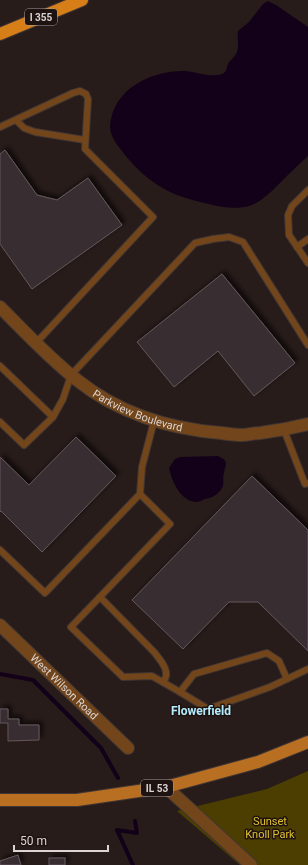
<svg xmlns="http://www.w3.org/2000/svg" width="308" height="865" viewBox="0 0 308 865" font-family="Roboto,sans-serif">
  <defs>
    <filter id="shadow"><feDropShadow dx="3.5" dy="-3.5" stdDeviation="2" flood-color="#0009"/></filter>
  </defs>
  <rect width="100%" height="100%" fill="#281c1a"/>
  <path fill="#4b3e00" d="M308 771V865H240L177 811 267 789Z"/>
  <g fill="#130019">
    <path d="M268 1 276 5 308 27V156C299 164 290 173 282 181 271 192 260 204 245 207 235 209 219 207 209 204 171 196 150 185 125 155 118 146 110 137 110 126 113 88 152 70 186 71 196 72 212 78 222 74 227 72 226 68 228 64 230 60 235 57 237 52 239 46 237 38 238 31L249 22 263 4Z"/>
    <path d="M218 456C229 461 226 463 224 473 222 478 225 483 222 488 219 494 212 498 205 499 202 500 199 502 196 502 180 501 172 481 169 468L175 459 180 457Z"/>
  </g>
  <g fill="none" stroke-linecap="round" stroke-linejoin="round">
    <g stroke="#130019" stroke-width="4">
      <path d="M0 674 33 680 101 748 118 778"/>
      <path d="M133 865 117 830 137 833 135 821"/>
    </g>
  </g>
  <g fill="#392d32" stroke="#64575c" filter="url(#shadow)">
    <path d="M5 150 37 195 57 200 88 178 122 225 32 289 0 244V154Z"/>
    <path d="M222 274 295 363 254 396 218 351 174 387 137 342Z"/>
    <path d="M76 437 116 476 42 552 1 511 0 512V457L29 485Z"/>
    <path d="M252 476 308 530V651L258 602H229L183 649 132 600Z"/>
    <path d="M0 709H8V719H19V725H39V740L8 741V723H0Z"/>
    <path d="M18 855 21 865H0V861Z"/>
    <rect x="49" y="858" width="16" height="7"/>
  </g>
  <g fill="none" stroke-linecap="round" stroke-linejoin="round">
    <g stroke="#413634" stroke-width="8">
      <g id="lane">
        <path d="M16 120 24 128 35 132 85 140"/>
        <path d="M0 127 73 93 80 91 86 94 88 99 85 149 153 217 36 343"/>
        <path d="M308 190 292 206 288 215 289 235 308 263"/>
        <path d="M297 247 308 239"/>
        <path d="M0 366 53 417"/>
        <path d="M0 422 24 445 53 417 63 399 71 375 195 243 213 239 229 237 243 242 308 345"/>
        <path d="M284 430 305 484 308 483"/>
        <path d="M140 494 170 524 71 627 123 677 152 676 180 692 208 709 270 687 308 669"/>
        <path d="M0 550 45 593 140 494 142 467 154 421"/>
        <path d="M100 597 154 652C160 660 172 672 163 682"/>
        <path d="M180 692 194 674 267 653 279 661 287 679"/>
      </g>
    </g>
    <g stroke="#413634" stroke-width="14">
      <g id="street">
        <path id="s1" d="M0 307C25 332 49 358 77 380 118 413 170 429 221 433 228 434 235 435 242 435 248 435 254 433 260 433 276 431 292 428 308 424"/>
        <path id="s2" d="M0 625 128 748"/>
        <path d="M166 787 251 865"/>
      </g>
    </g>
    <g stroke="#413634" stroke-width="14">
      <path id="primary" d="M0 800H77L166 787 258 762 308 742"/>
    </g>
    <g stroke="#413634" stroke-width="14">
      <path id="highway" d="M0 34 82 0"/>
    </g>
    <use href="#lane" stroke="#72461a" stroke-width="6"/>
    <use href="#street" stroke="#72461a" stroke-width="12"/>
    <use href="#primary" stroke="#b86f22" stroke-width="12"/>
    <use href="#highway" stroke="#d67e17" stroke-width="12"/>
  </g>
  <g text-anchor="middle" stroke-width="3" stroke-linejoin="round" paint-order="stroke">
    <g fill="#1e1311" stroke="#a39a98" stroke-width="1">
      <rect x="25" y="9" width="32" height="16" rx="3"/>
      <rect x="141" y="780" width="32" height="16" rx="3"/>
    </g>
    <g font-size="10" font-weight="bold" fill="#dcd4d2">
      <text x="41" y="21">I 355</text>
      <text x="157" y="792">IL 53</text>
    </g>
    <g font-size="11" fill="#dcd4d2" stroke="#1e1311">
      <text dy="4" stroke="none"><textPath href="#s1" startOffset="175">Parkview Boulevard</textPath></text>
      <text dy="4" stroke="none"><textPath href="#s2" startOffset="89">West Wilson Road</textPath></text>
    </g>
    <g font-size="11" fill="#e2c12e" stroke="#1e1311">
      <text x="270" y="825">Sunset<tspan x="270" dy="13">Knoll Park</tspan></text>
    </g>
    <g font-size="12" font-weight="bold" fill="#b5ecfd" stroke="#1e1311">
      <text x="201" y="715">Flowerfield</text>
    </g>
  </g>
  <path d="M14 845v6h94v-6" fill="none" stroke="#dcd4d2" stroke-width="2"/>
  <text x="20" y="845" font-size="12" fill="#dcd4d2" stroke="#1e1311" stroke-width="3" paint-order="stroke">50 m</text>
</svg>
